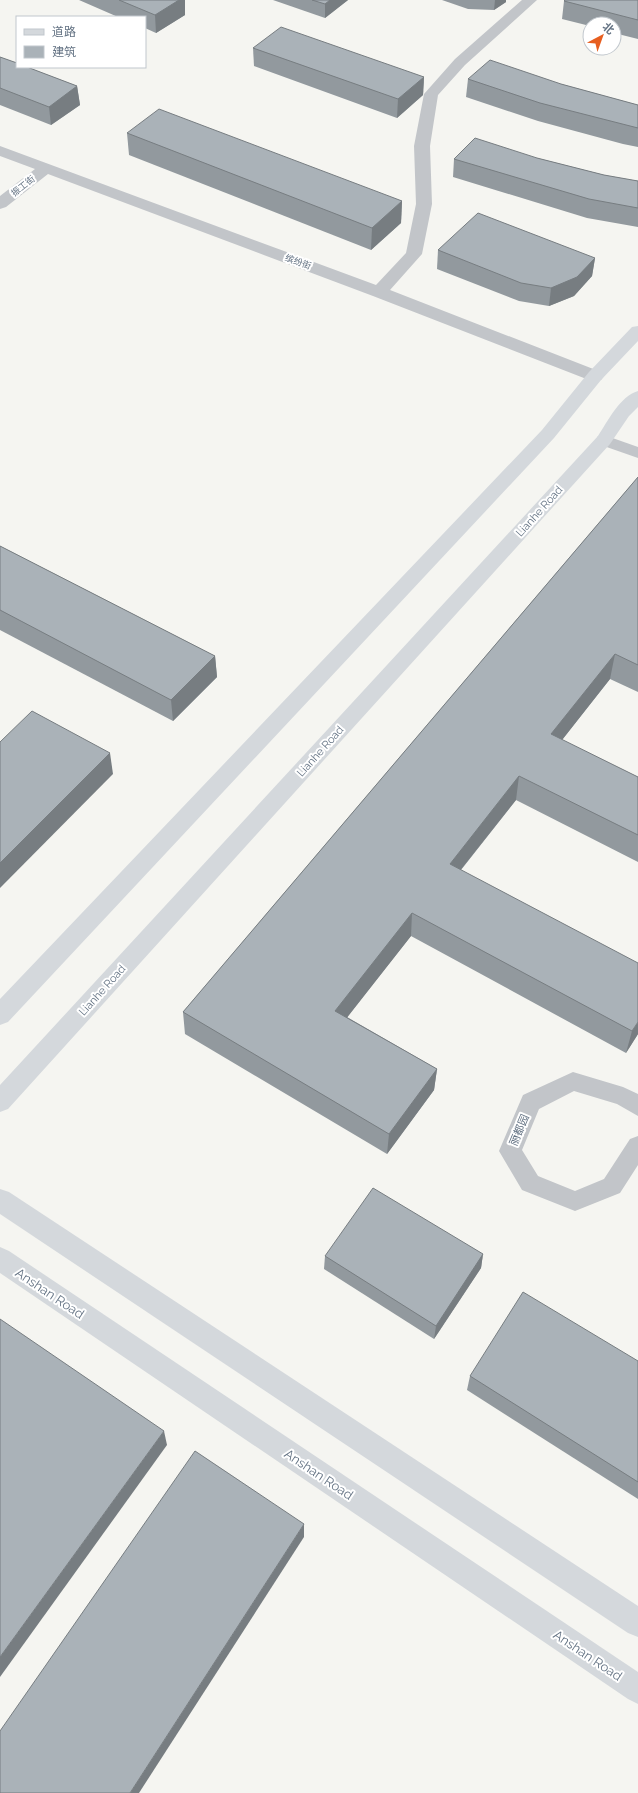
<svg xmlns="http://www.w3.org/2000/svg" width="638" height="1793" viewBox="0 0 638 1793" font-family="Raleway,'Noto Sans SC',sans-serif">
  <rect width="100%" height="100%" fill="#f5f5f1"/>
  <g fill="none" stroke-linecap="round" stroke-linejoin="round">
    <g fill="#c2c5c9" fill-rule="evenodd">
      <path d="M604 435 638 447V458L598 444 596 440 598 436Z"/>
      <path d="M573 1072 623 1087 638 1094V1116L617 1104 574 1091 539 1109 522 1150 538 1176 575 1191 604 1179 630 1139 638 1136V1165L620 1193 575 1211 522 1190 499 1151 523 1095Z"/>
    </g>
    <path fill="#c2c5c9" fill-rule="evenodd" d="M522 0H537L465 65 438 95 430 146 432 204 422 254 390 290 601 372 604 376 601 380 595 381 589 380 373 296 48 174 6 207 0 209V196L35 169 0 156V146L376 285 406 253 416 204 414 146 424 94 455 59Z"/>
    <g fill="#d4d8dc" fill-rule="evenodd">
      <path d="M638 326V341L601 380 554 438 8 1022 0 1025V999L542 430 589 372 632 327Z"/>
      <path d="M638 391V407L629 416 610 444 8 1109 0 1112V1085L598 436C608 421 620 396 638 391Z"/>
      <path d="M0 1189 9 1192 638 1606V1637L628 1633 0 1214Z"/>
      <path d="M0 1247 9 1251 638 1672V1704L628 1699 0 1273Z"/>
    </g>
  </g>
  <g fill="#92999e">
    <path d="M79 0H185V15L156 33 145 28V17H118Z"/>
    <path d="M273 0H348L325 18Z"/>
    <path d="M442 0H506V2L494 10 468 9Z"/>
    <path d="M638 0V39L614 33V24H590V26L562 19 564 1Z"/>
    <path d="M253 48 424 77 423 95 397 118 254 66Z"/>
    <path d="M0 57 77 86 80 105 51 125 0 105Z"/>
    <path d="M468 79 561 84 638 105V147L623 144 538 121 466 97Z"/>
    <path d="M127 133 402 201 401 223 371 250 129 155Z"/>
    <path d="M537 158 604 175 638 181V227L587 218 453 177 454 159Z"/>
    <path d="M438 250 595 258 592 276 574 296 549 306 519 301 437 269Z"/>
    <path d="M638 477V692L610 679 562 740 638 777V862L516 800 461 870 638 1034 626 1053 411 936 347 1017 437 1069 434 1090 387 1154 185 1034 183 1012Z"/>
    <path d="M0 546 215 656 217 677 173 721 0 630Z"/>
    <path d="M483 1254 481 1268 434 1339 324 1269 325 1256Z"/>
    <path d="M638 1361V1499L467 1390 470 1376Z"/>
  </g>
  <g fill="#777d81">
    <path d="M179 0H185V15L156 33 155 15Z"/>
    <path d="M330 0H348L325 18V4Z"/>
    <path d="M495 0H506V2L494 10Z"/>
    <path d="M424 77 423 95 397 118 398 99Z"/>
    <path d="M77 86 80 105 51 125 49 107Z"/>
    <path d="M402 201 401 223 371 250 372 228Z"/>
    <path d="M595 258 592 276 574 296 549 306 551 288Z"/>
    <path d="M615 654 610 679 547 759 551 734Z"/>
    <path d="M215 656 217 677 173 721 171 700Z"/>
    <path d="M110 753 113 774 0 888V863Z"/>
    <path d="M519 776 516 800 447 887 450 864Z"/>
    <path d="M412 913 411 936 335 1033V1011Z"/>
    <path d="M638 1022V1034L626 1053 632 1031Z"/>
    <path d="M437 1069 434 1090 387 1154 389 1134Z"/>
    <path d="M483 1254 481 1268 434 1339 436 1326Z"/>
    <path d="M164 1431 167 1445 0 1677V1657Z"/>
    <path d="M304 1524V1537L139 1793H130Z"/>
  </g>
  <g fill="#aab2b8" stroke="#777d81">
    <path d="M119 0H179L155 15Z"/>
    <path d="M312 0H330L325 4Z"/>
    <path d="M565 0H638V20L564 1Z"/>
    <path d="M281 27 424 77 398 99 253 48Z"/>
    <path d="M0 57 17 63V67H27L77 86 49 107 0 88Z"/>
    <path d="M490 60 561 84 638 105V128L540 103 468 79Z"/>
    <path d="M159 109 402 201 372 228 127 133Z"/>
    <path d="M475 138 537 158 604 175 638 181V208L589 199 454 159Z"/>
    <path d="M478 213 595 258 577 277 551 288 521 283 438 250Z"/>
    <path d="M638 477V665L615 654 551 734 638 777V835L519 776 450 864 638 963V1022L632 1031 412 913 335 1011 437 1069 389 1134 183 1012Z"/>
    <path d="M0 546 215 656 171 700 0 610Z"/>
    <path d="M32 711 110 753 0 863V742Z"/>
    <path d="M373 1188 483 1254 436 1326 325 1256Z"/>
    <path d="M523 1292 638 1361V1482L470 1376Z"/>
    <path d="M0 1319 164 1431 0 1657Z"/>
    <path d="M195 1451 304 1524 130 1793H0V1731Z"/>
  </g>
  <g text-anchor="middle" stroke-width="4" stroke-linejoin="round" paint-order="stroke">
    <g font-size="9" fill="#637283" stroke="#fff">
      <text transform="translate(23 186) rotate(-38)" y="3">振工街</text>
      <text transform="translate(298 262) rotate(20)" y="3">缤纷街</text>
    </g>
    <g font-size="11" fill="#637283" stroke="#fff">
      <text transform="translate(539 511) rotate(-48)" y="4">Lianhe Road</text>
      <text transform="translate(320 751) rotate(-48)" y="4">Lianhe Road</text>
      <text transform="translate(102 990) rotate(-48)" y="4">Lianhe Road</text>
      <text transform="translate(519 1130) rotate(-67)" y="4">丽都园</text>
    </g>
    <g font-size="13" fill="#637283" stroke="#fff">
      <text transform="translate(50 1293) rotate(34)" y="5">Anshan Road</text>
      <text transform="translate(319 1474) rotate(34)" y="5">Anshan Road</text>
      <text transform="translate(588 1655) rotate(34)" y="5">Anshan Road</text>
    </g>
  </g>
  <rect x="16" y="16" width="130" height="52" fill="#ffffff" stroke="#c1c7cd"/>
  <rect x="24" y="29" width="20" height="6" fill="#d4d8dc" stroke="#c1c7cd"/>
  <text x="52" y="36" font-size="12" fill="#637283">道路</text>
  <rect x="24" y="46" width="20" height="12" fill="#aab2b8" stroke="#c1c7cd"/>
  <text x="52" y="56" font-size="12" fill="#637283">建筑</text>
  <g transform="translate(602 36) rotate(41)"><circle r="19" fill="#ffffff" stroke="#c1c7cd"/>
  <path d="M0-3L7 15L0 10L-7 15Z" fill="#e75e1f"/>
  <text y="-6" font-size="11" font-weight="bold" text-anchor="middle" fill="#637283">北</text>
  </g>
</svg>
